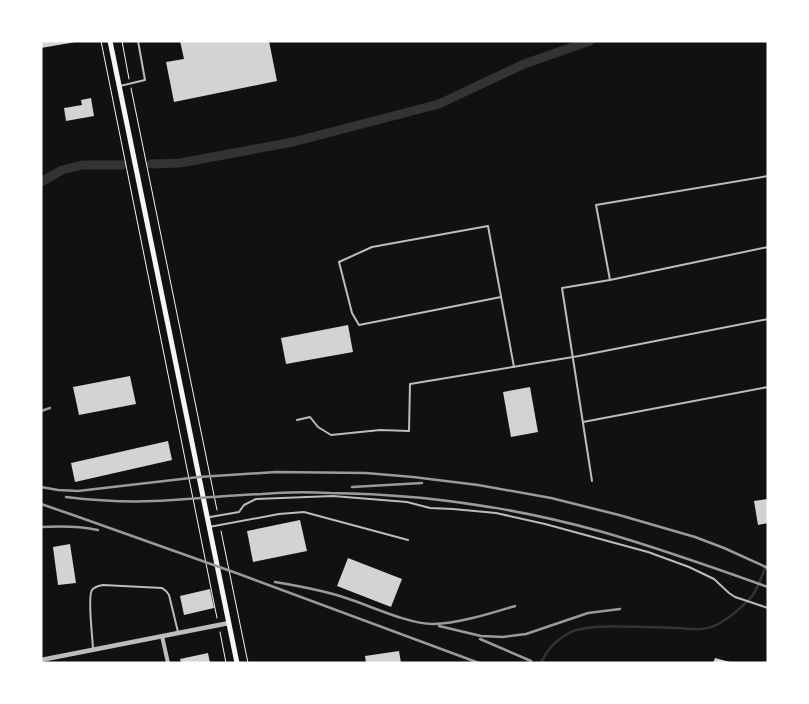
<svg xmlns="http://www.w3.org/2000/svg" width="809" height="704" viewBox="0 0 809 704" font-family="'Noto Sans',sans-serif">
  <rect width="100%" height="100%" fill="#111"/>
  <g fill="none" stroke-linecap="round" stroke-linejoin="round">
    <path stroke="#333" stroke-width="2.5" d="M541 663C547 649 556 640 569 633 589 622 653 628 679 628 690 629 705 631 716 625 727 620 744 606 752 596 758 588 763 572 768 562"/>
    <g stroke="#333" stroke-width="9">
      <path d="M151 164 180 163 293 142 439 104 524 64 590 41"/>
      <path d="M41 182 62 170 82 165H122"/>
    </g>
  </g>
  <g fill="#d3d3d3">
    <path d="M41 41H76V42L41 48Z"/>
    <path d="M180 41H269L277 81 174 102 166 62 184 59Z"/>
    <path d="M91 98 94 116 66 121 64 108 82 105 81 100Z"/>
    <path d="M348 325 353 352 286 364 281 338Z"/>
    <path d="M130 376 136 404 79 415 73 387Z"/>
    <path d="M530 387 538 432 511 437 503 392Z"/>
    <path d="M168 441 172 460 75 482 71 463Z"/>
    <path d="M768 499V523L758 525 754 501Z"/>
    <path d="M300 520 307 551 253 562 247 531Z"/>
    <path d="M70 544 76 583 58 585 53 547Z"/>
    <path d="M348 558 402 579 391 607 337 586Z"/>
    <path d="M210 589 214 608 184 615 180 596Z"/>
    <path d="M399 651 401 663H366L365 656Z"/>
    <path d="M208 653 210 663H181L180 659Z"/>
    <path d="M715 658 730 662V663H713Z"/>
  </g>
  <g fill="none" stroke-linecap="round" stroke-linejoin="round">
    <g stroke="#f5f5f5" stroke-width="1">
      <path d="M101 41 217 618"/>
      <path d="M122 41 129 79"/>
      <path d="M131 88 217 510"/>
      <path d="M221 531 248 663"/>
      <path d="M220 632 226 663"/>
    </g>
    <g stroke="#bcbcbc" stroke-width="2">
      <path d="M120 86 145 80 138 41"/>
      <path d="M610 280 768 247"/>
      <path d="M501 297 359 325 352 313 339 262 372 247 488 226 514 367"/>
      <path d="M297 420 310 417 318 427 331 435 380 430 409 431 410 384 579 356 768 319"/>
      <path d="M583 422 768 387"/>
      <path d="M592 481 562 288 610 280 596 205 768 176"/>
      <path d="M210 517 239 512 244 505 256 499 333 496 407 502 430 508 453 509 496 513 545 524 648 552 689 567 714 579 729 593 735 597 768 608"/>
      <path d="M209 527 279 514 304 512 408 540"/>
      <path d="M93 650C93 639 87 597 92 590 95 586 99 586 103 585L162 588 166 591 169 595 178 632"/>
    </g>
    <path stroke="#bcbcbc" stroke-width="4" d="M162 636 168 663"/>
    <path stroke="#bcbcbc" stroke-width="4.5" d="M41 660 229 623"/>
    <path stroke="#f5f5f5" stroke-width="5" d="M110 41 237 663"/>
    <g stroke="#9a9a9a" stroke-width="2.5">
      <path d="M41 411 50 408"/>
      <path d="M41 487 58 490 78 491 199 477 276 472 366 473 413 477 478 485 551 498 619 515 695 537 724 548 768 568"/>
      <path d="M352 487 422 483"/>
      <path d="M66 497C106 502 146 503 187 499 212 497 237 495 262 494 285 492 308 492 330 493 420 494 512 507 599 531 656 547 712 567 768 587"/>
      <path d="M41 504 73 515 239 574 479 663"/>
      <path d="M41 527C61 526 79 526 98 530"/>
      <path d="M275 582C299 586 323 590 346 598 371 606 408 624 433 624 457 624 492 613 515 606"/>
      <path d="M439 626 481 636 503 637 526 634 588 613 620 609"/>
      <path d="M480 639 531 661"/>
    </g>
  </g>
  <rect width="809" height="704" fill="none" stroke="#ffffff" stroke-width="85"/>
</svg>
